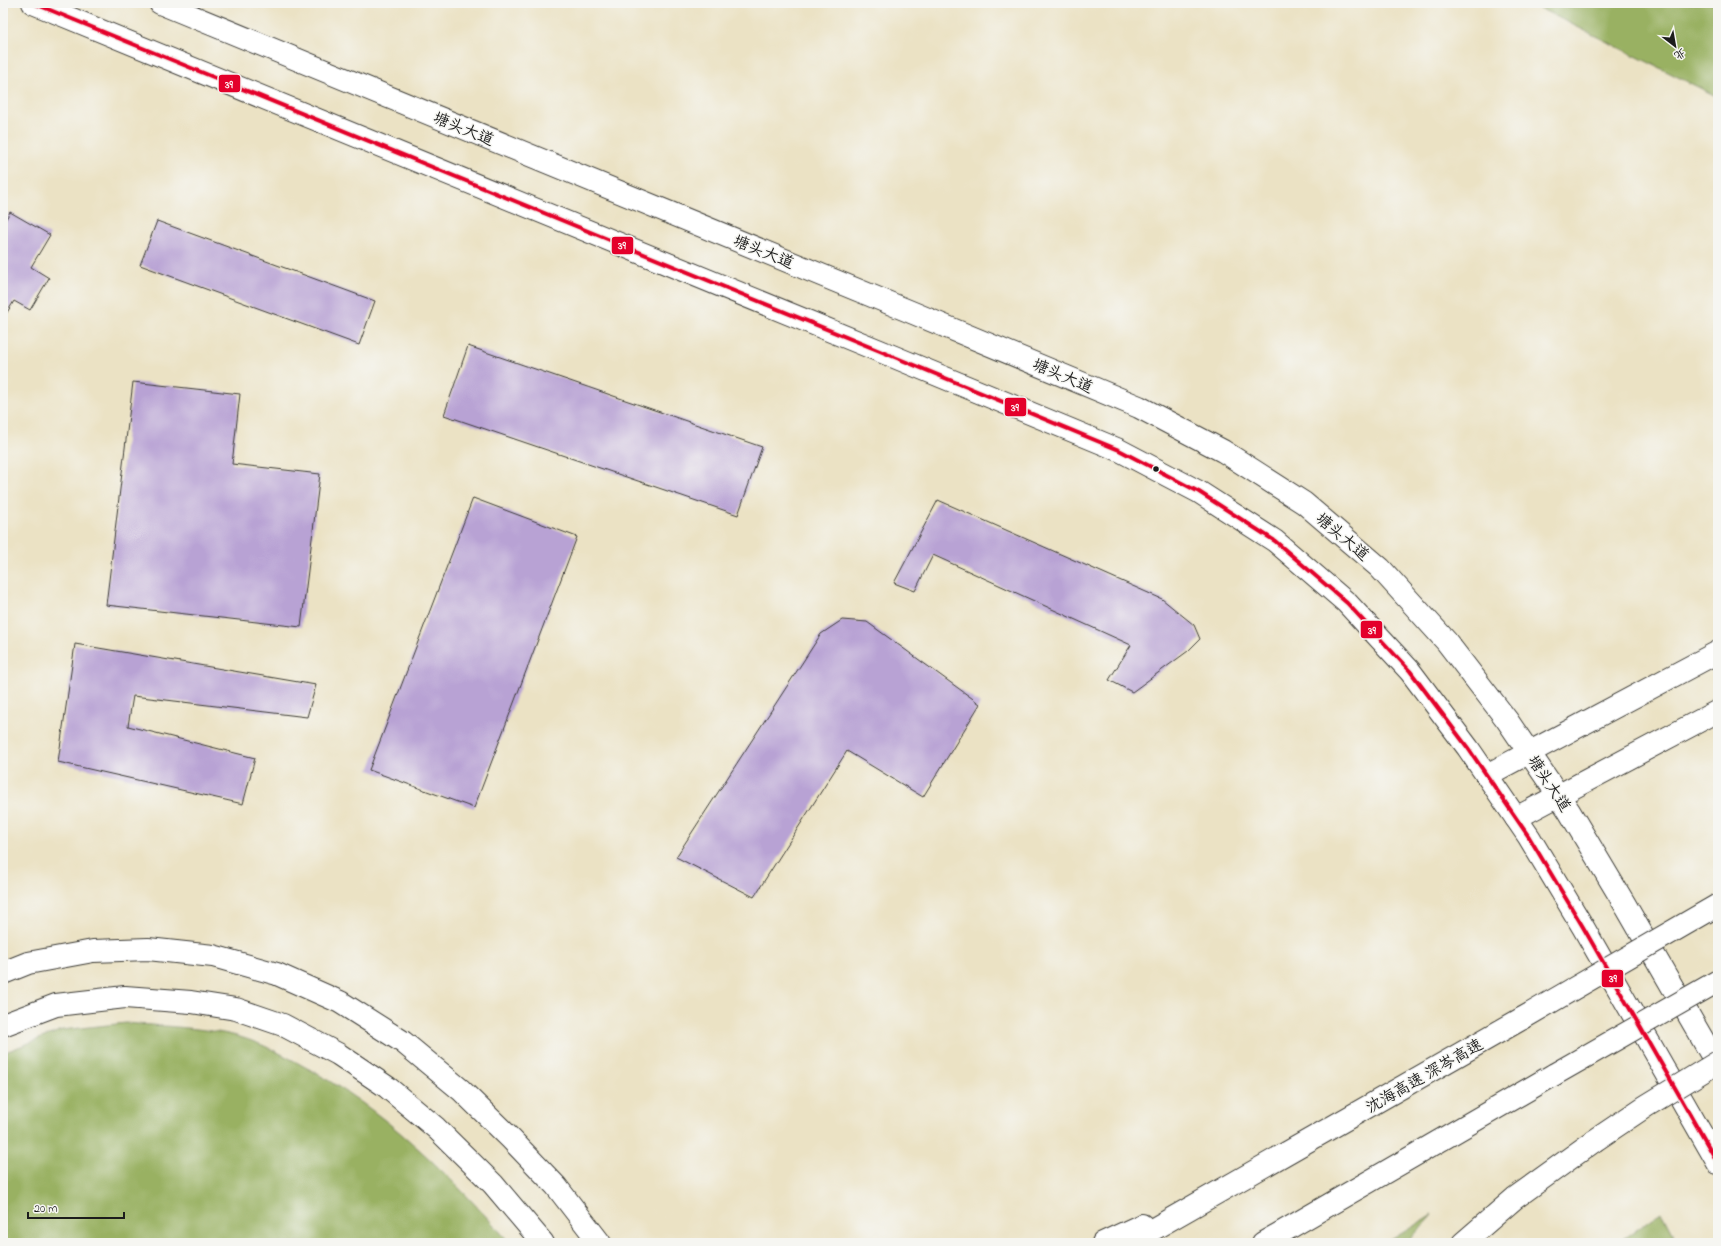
<svg xmlns="http://www.w3.org/2000/svg" width="1721" height="1246" viewBox="0 0 1721 1246" font-family="'Indie Flower','LXGW WenKai TC',sans-serif">
  <rect width="100%" height="100%" fill="#f6f6f2"/>
  <filter id="ink" filterUnits="userSpaceOnUse"><feTurbulence type="fractalNoise" baseFrequency=".025" numOctaves="2"/><feDisplacementMap in="SourceGraphic" scale="8" xChannelSelector="R" yChannelSelector="G"/><feConvolveMatrix kernelMatrix="1 2 1 2 8 2 1 2 1" color-interpolation-filters="sRGB"/></filter>
  <filter id="wash" filterUnits="userSpaceOnUse"><feTurbulence type="fractalNoise" baseFrequency=".012" numOctaves="4" result="noise"/><feDisplacementMap in="SourceGraphic" scale="16" xChannelSelector="R" yChannelSelector="G"/><feGaussianBlur stdDeviation="0.9" result="paint"/><feColorMatrix in="noise" values="0 0 0 0 0 0 0 0 0 0 0 0 0 0 0 0 0 1.4 0 .05"/><feComposite in="paint" operator="in"/></filter>
  <g filter="url(#wash)">
    <rect width="100%" height="100%" fill="#ebe2c4"/>
    <g fill="#99b162" stroke="#5a663f">
      <path d="M1529 3H1718V97Z"/>
      <path d="M126 1023C160 1026 195 1027 228 1034 253 1039 276 1051 298 1063 382 1107 448 1173 510 1243H3V1053L62 1030Z"/>
      <path d="M1662 1212 1678 1243H1616Z"/>
      <path d="M1433 1214 1407 1243H1386Z"/>
    </g>
    <g id="blocks">
      <g fill="#b8a2d4">
        <path d="M10 212 50 235 31 267 49 278 30 310 14 301 3 319V224Z"/>
        <path d="M157 221 375 301 359 345 140 265Z"/>
        <path d="M468 346 762 447 738 515 444 415Z"/>
        <path d="M133 382 240 394 232 464 320 474 301 627 106 605Z"/>
        <path d="M473 498 577 537 474 808 369 770Z"/>
        <path d="M938 500 1162 599 1194 625 1200 639 1188 651 1132 692 1109 680 1131 645 933 555 915 591 894 583Z"/>
        <path d="M842 620 867 622 980 704 923 797 847 751 754 897 676 857 821 634Z"/>
        <path d="M75 644 316 685 307 717 133 696 128 726 255 758 243 804 58 762Z"/>
      </g>
    </g>
  </g>
  <g filter="url(#ink)">
    <use href="#blocks" fill-opacity="0" stroke="#3b3a35" stroke-width="1"/>
    <g fill="none" stroke-linecap="round" stroke-linejoin="round">
      <g stroke="#3b3a35" stroke-width="24">
        <g id="minor">
          <path d="M1487 775 1718 652"/>
          <path d="M1516 818 1718 711"/>
        </g>
      </g>
      <g stroke="#3b3a35" stroke-width="24">
        <g id="major">
          <path d="M33 3 892 356 1119 450 1199 492 1275 541 1347 603 1410 671 1468 748 1529 837 1583 927 1718 1163"/>
          <path d="M160 3 911 312 1139 407 1223 451 1304 503 1380 568 1446 641 1507 720 1569 811 1624 903 1718 1066"/>
        </g>
      </g>
      <g stroke="#3b3a35" stroke-width="24">
        <g id="highway">
          <path d="M3 973 28 963 93 951 148 949 213 956 277 974 340 1002 403 1042 461 1090 511 1139 556 1186 600 1243"/>
          <path d="M3 1025 56 1005 125 997 191 1002 236 1009 283 1025 338 1054 387 1087 436 1128 493 1184 543 1243"/>
          <path d="M1103 1243 1142 1225"/>
          <path d="M1129 1243 1523 1018"/>
          <path d="M1263 1243 1555 1074"/>
          <path d="M1463 1243 1515 1198 1594 1141"/>
        </g>
      </g>
      <use href="#minor" stroke="#fff" stroke-width="22"/>
      <use href="#major" stroke="#fff" stroke-width="22"/>
      <use href="#highway" stroke="#fff" stroke-width="22"/>
      <g stroke="#3b3a35" stroke-width="24" stroke-linecap="butt">
        <g id="highway-bridge">
          <path d="M1523 1018 1718 905"/>
          <path d="M1555 1074 1718 981"/>
          <path d="M1594 1141 1646 1106 1718 1062"/>
        </g>
      </g>
      <use href="#highway-bridge" stroke="#fff" stroke-width="22"/>
      <g stroke="#f6f6f2" stroke-width="7">
        <path id="bus-1" d="M33 3 892 356 1119 450 1199 492 1275 541 1347 603 1410 671 1468 748 1529 837 1583 927 1718 1163"/>
      </g>
      <use href="#bus-1" stroke="#e4002b" stroke-width="4"/>
    </g>
  </g>
  <circle fill="#1c1c1c" stroke="#f6f6f2" stroke-width="1.5" cx="1156" cy="469" r="3.5"/>
  <g text-anchor="middle" stroke-width="3" stroke-linejoin="round" paint-order="stroke">
    <g font-size="16" fill="#1c1c1c" stroke="#f6f6f2">
      <text transform="translate(464 128) rotate(22)" y="6">塘头大道</text>
      <text transform="translate(764 251) rotate(22)" y="6">塘头大道</text>
      <text transform="translate(1063 375) rotate(23)" y="6">塘头大道</text>
      <text transform="translate(1343 536) rotate(40)" y="6">塘头大道</text>
      <text transform="translate(1550 783) rotate(56)" y="6">塘头大道</text>
      <text transform="translate(1424 1075) rotate(-30)" y="6">沈海高速 深岑高速</text>
    </g>
  </g>
  <g stroke="#f6f6f2" stroke-width="1.5">
    <rect x="218" y="74" width="23" height="19" rx="4" fill="#e4002b"/>
    <rect x="611" y="236" width="23" height="19" rx="4" fill="#e4002b"/>
    <rect x="1004" y="397" width="23" height="20" rx="4" fill="#e4002b"/>
    <rect x="1360" y="620" width="23" height="19" rx="4" fill="#e4002b"/>
    <rect x="1601" y="969" width="23" height="19" rx="4" fill="#e4002b"/>
  </g>
  <g font-size="11" text-anchor="middle" font-weight="bold" fill="#fff">
    <text x="229" y="88">39</text>
    <text x="622" y="249">39</text>
    <text x="1015" y="411">39</text>
    <text x="1372" y="634">39</text>
    <text x="1613" y="982">39</text>
  </g>
  <rect width="1721" height="1246" fill="none" stroke="#f6f6f2" stroke-width="16"/>
  <g transform="translate(1675 46) rotate(149)" stroke="#f6f6f2" stroke-width="3" paint-order="stroke">
  <path d="M0-3L7 15L0 10L-7 15Z" fill="#1c1c1c"/>
  <text y="-6" font-size="11" font-weight="bold" text-anchor="middle" fill="#1c1c1c">北</text>
  </g>
  <path d="M28 1212v6h96v-6" fill="none" stroke="#1c1c1c" stroke-width="2"/>
  <text x="34" y="1212" font-size="12" fill="#1c1c1c" stroke="#f6f6f2" stroke-width="3" paint-order="stroke">20 m</text>
</svg>
